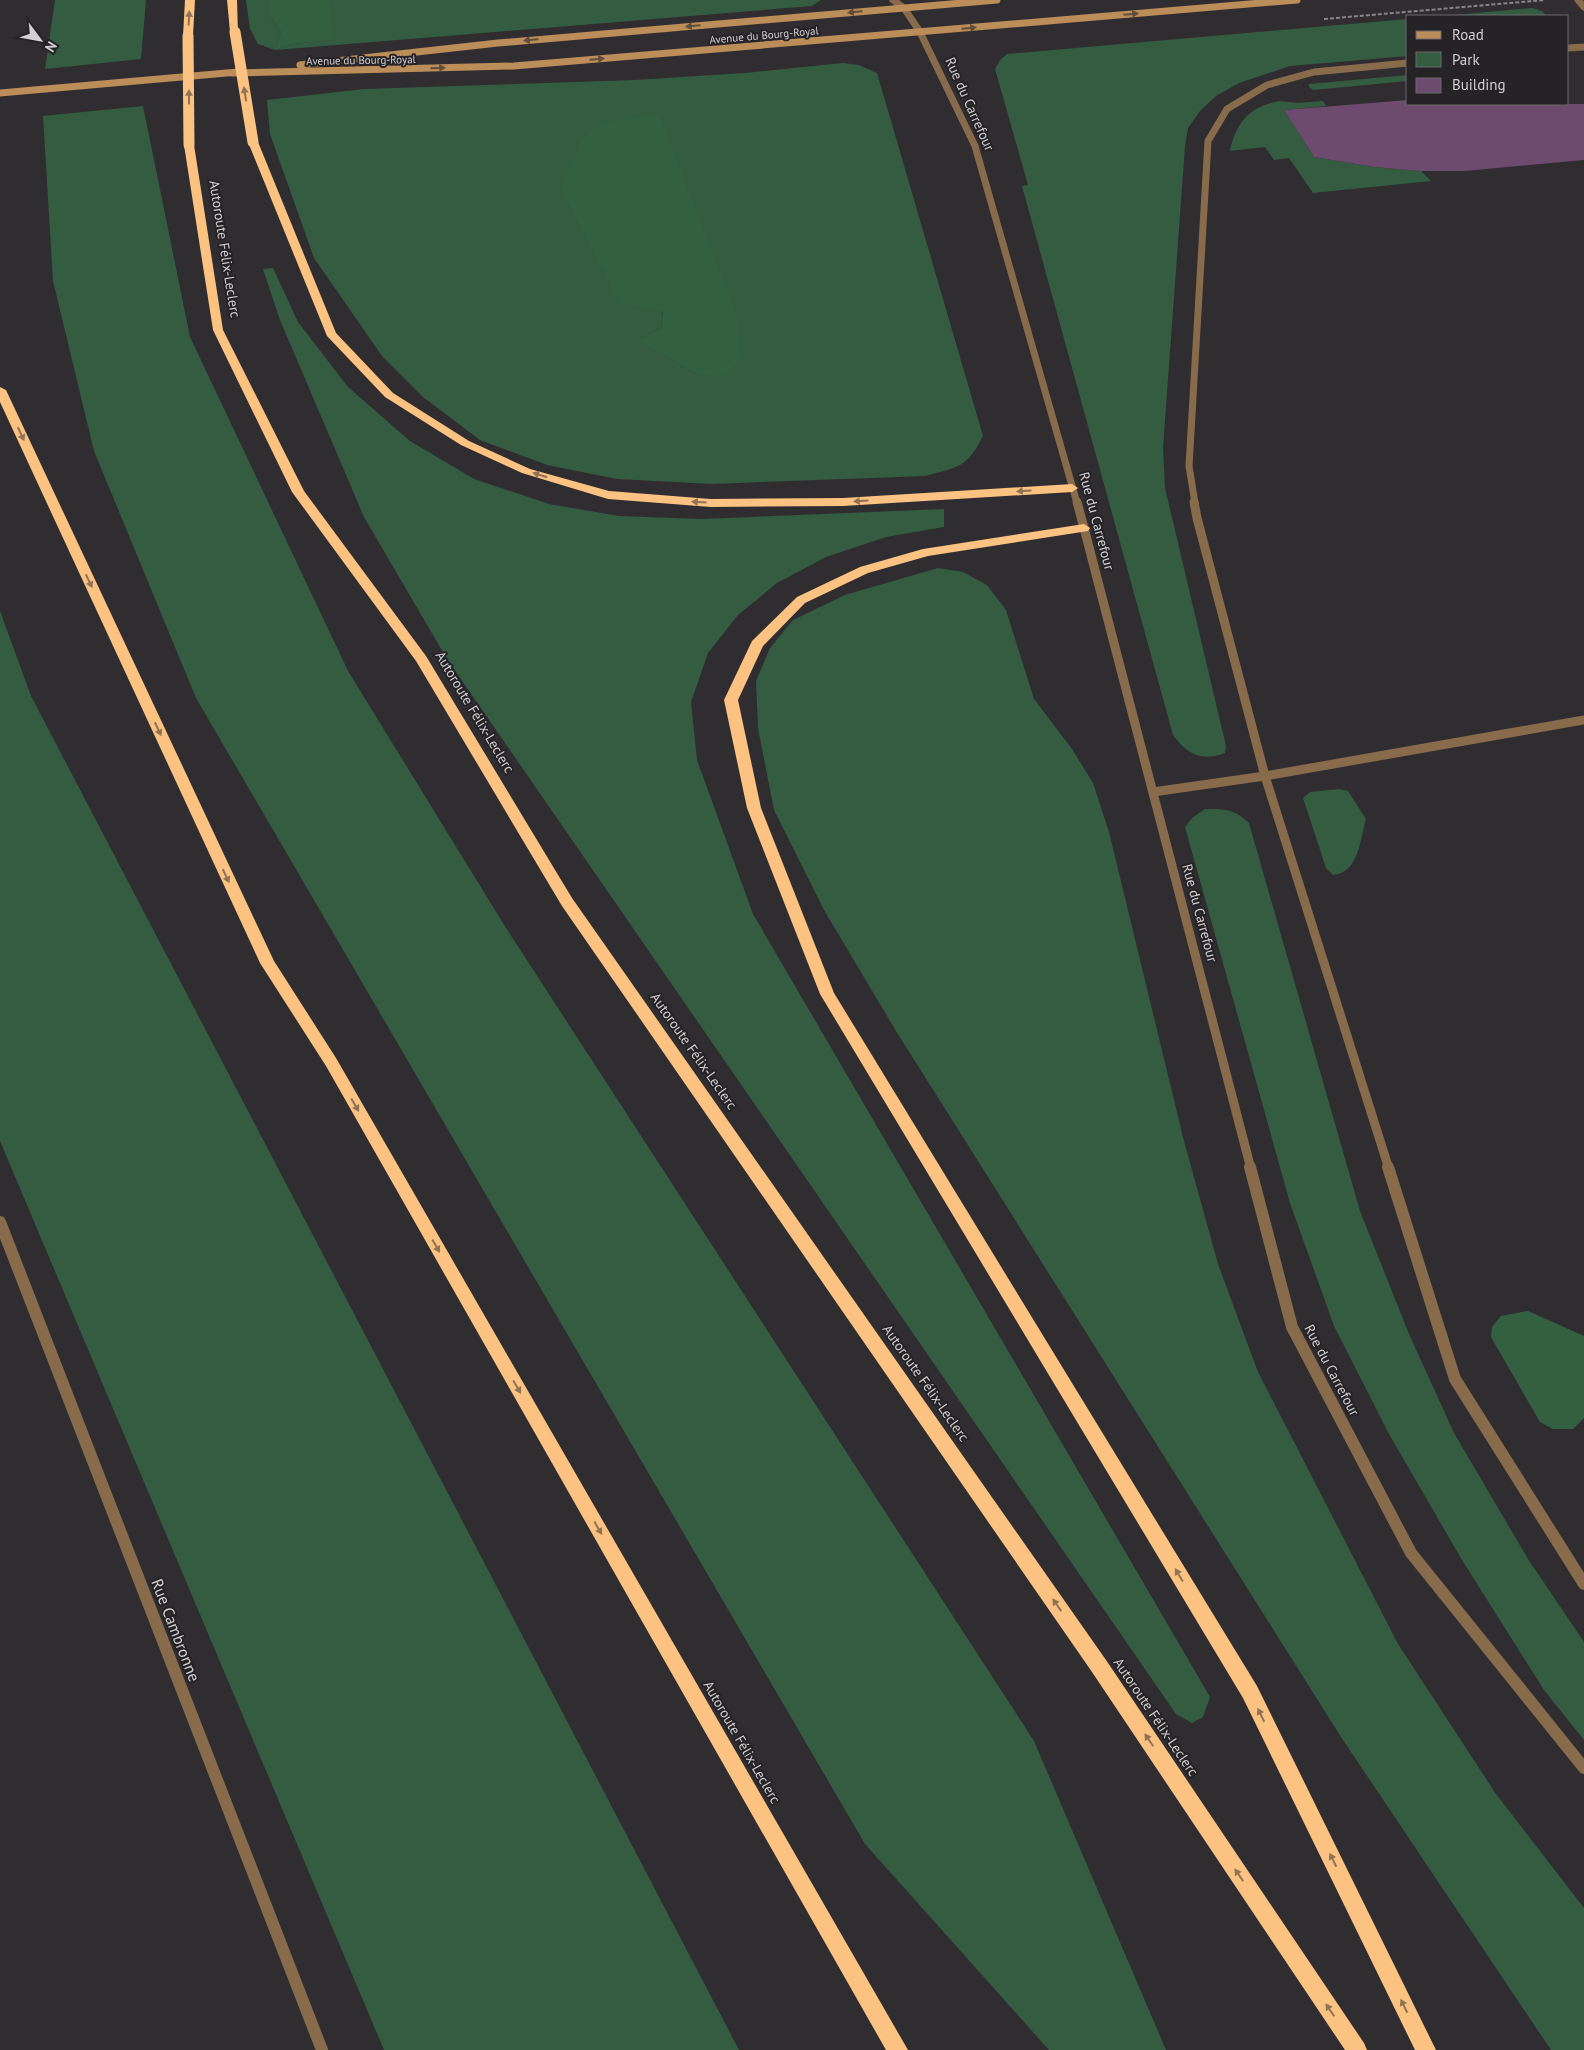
<svg xmlns="http://www.w3.org/2000/svg" width="1584" height="2050" viewBox="0 0 1584 2050" font-family="'PT Sans',sans-serif">
  <rect width="100%" height="100%" fill="#302d30"/>
  <g fill="#345c41" fill-rule="evenodd">
    <path d="M55 0H146L141 59 45 69Z"/>
    <path d="M246 0H269V14L281 32 275 50 293 44 332 40 330 0H821L812 6 275 50 258 44 250 29Z"/>
    <path d="M1533 8 1542 11 1547 16H1443Z"/>
    <path d="M1408 19V56L1290 66 1239 83 1216 96 1200 111 1188 128 1185 146 1163 448 1165 488 1226 746 1225 753C1201 762 1187 754 1173 735L1022 186 1028 185 995 69 1000 60 1007 54Z"/>
    <path d="M843 63 859 65 877 73 983 436C967 468 958 467 925 476L712 484 617 479 547 465 480 440 423 397 382 356 314 258 270 134 267 100 364 89 634 80 745 73ZM663 310 697 374 638 341 661 328Z"/>
    <path d="M1408 75V81L1313 90 1309 87V84Z"/>
    <path d="M1280 101 1298 103 1323 101 1326 106 1284 110 1314 157 1374 167 1421 171 1431 181 1313 193 1289 158 1274 160 1265 147 1230 151C1236 122 1250 106 1280 101Z"/>
    <path d="M143 106 190 337 348 671 506 928 1034 1741 1166 2050H1049L865 1844 196 698 94 451 53 281 43 116Z"/>
    <path d="M273 268 298 322 348 387 410 441 474 479 549 504 619 516 702 519 944 509V527L886 537 826 557 777 583 738 615 708 653 691 702 697 760 753 914 1210 1697 1203 1717 1192 1723 1176 1714 447 659 364 517 280 320 263 269Z"/>
    <path d="M938 568 963 572 987 585 1006 610 1034 699 1072 749 1093 783 1109 832 1184 1141 1218 1264 1258 1372 1398 1644 1496 1794 1584 1908V2050H1551L1341 1737 896 1031 824 910 774 810 758 728 756 681 770 648 793 620 845 595Z"/>
    <path d="M0 611 31 696 739 2050H384L0 1141Z"/>
    <path d="M1339 789 1348 791 1366 819C1360 839 1359 873 1333 875L1326 868 1303 798 1310 792Z"/>
    <path d="M1205 809C1226 809 1234 809 1249 823L1360 1211 1409 1334 1454 1433 1528 1559 1584 1642V1740L1544 1690 1462 1560 1389 1434 1334 1326 1290 1203 1185 827 1192 818Z"/>
  </g>
  <g fill="#346042">
    <path d="M269 0H330L333 40 293 44 275 50 281 32 269 14Z"/>
    <path d="M659 115 737 317 740 360 724 376 697 374 637 341 661 328 663 311 620 303 561 188 582 140 603 122Z"/>
    <path d="M1528 1311 1584 1336V1418L1573 1429H1553L1540 1422 1491 1337 1492 1327 1501 1316Z"/>
  </g>
  <path fill="#6c4b6f" d="M1408 100V104H1584V160L1465 171H1421L1374 167 1314 157 1284 110Z"/>
  <g fill="none" stroke-linecap="round" stroke-linejoin="round">
    <path stroke="#878587" stroke-width="2" stroke-dasharray="4 2" stroke-linecap="butt" d="M1324 19 1545 0"/>
    <g stroke="#886b4b" stroke-width="7">
      <path d="M893 0 904 8"/>
      <path d="M1578 0 1584 7"/>
      <path d="M1568 48 1584 47"/>
      <path d="M1195 503 1189 466 1208 141 1227 109 1267 85 1314 72 1408 63"/>
    </g>
    <g stroke="#886b4b" stroke-width="9">
      <path d="M1194 502 1197 518 1265 776 1389 1169"/>
      <path d="M1153 792 1265 776 1584 720"/>
    </g>
    <path stroke="#886b4b" stroke-width="12" d="M1388 1167 1455 1379 1584 1584"/>
    <path stroke="#886b4b" stroke-width="9" d="M1084 528 1251 1169"/>
    <path stroke="#886b4b" stroke-width="12" d="M1250 1167 1292 1327 1411 1553 1584 1768"/>
    <path stroke="#886b4b" stroke-width="7" d="M904 8 920 32 975 146 1077 503"/>
    <path stroke="#886b4b" stroke-width="9" d="M1077 502 1084 528"/>
    <path stroke="#886b4b" stroke-width="12" d="M0 1222 322 2050"/>
    <g stroke="#ba8d59" stroke-width="7">
      <path d="M300 65 498 43 997 0"/>
      <path d="M232 73 514 66 1297 0"/>
      <path d="M0 93 238 72"/>
    </g>
    <g fill="#fbc282" fill-rule="evenodd">
      <path d="M185 0H195L193 36 188 39 183 36Z"/>
      <path d="M227 0H237L238 34H232L230 32Z"/>
      <path d="M253 139 258 142 336 333 393 393 469 441 530 469 609 491 711 499 843 498 1072 484 1078 488 1072 492 843 506 711 507 608 499 522 473 461 445 385 397 327 336 248 142Z"/>
      <path d="M189 142 194 145 223 330 304 491 426 656 572 898 1106 1660 1364 2043 1367 2050H1345L1092 1672 562 906 416 661 292 492 213 330 184 145Z"/>
      <path d="M0 387 6 390 274 961 336 1058 908 2050H886L326 1066 260 963 0 402Z"/>
      <path d="M1084 524 1090 528 1088 531 928 556 868 573 805 603 763 646 738 700 761 808 834 993 1257 1686 1436 2050H1415L1243 1698 820 994 747 808 724 700 752 641 797 597 860 567 923 549Z"/>
    </g>
    <g stroke="#fbc282" stroke-width="11">
      <path d="M235 32 253 142"/>
      <path d="M188 36 189 145"/>
    </g>
  </g>
  <defs><path id="oneway-solid" d="M-6-.8H1V-3.2L6.5 0L1 3.2V.8H-6Z" transform="scale(1.25)"/></defs>
  <g fill="#614d3a">
    <use href="#oneway-solid" transform="translate(855 12) rotate(175)"/>
    <use href="#oneway-solid" transform="translate(1131 14) rotate(-5)"/>
    <use href="#oneway-solid" transform="translate(693 26) rotate(175)"/>
    <use href="#oneway-solid" transform="translate(969 28) rotate(-5)"/>
    <use href="#oneway-solid" transform="translate(531 40) rotate(175)"/>
    <use href="#oneway-solid" transform="translate(597 59) rotate(-5)"/>
    <use href="#oneway-solid" transform="translate(438 68) rotate(-1)"/>
  </g>
  <g fill="#907254">
    <use href="#oneway-solid" transform="translate(189 18) rotate(-87)"/>
    <use href="#oneway-solid" transform="translate(245 94) rotate(-99)"/>
    <use href="#oneway-solid" transform="translate(189 97) rotate(-90)"/>
    <use href="#oneway-solid" transform="translate(21 434) rotate(65)"/>
    <use href="#oneway-solid" transform="translate(540 475) rotate(-163)"/>
    <use href="#oneway-solid" transform="translate(1024 491) rotate(176)"/>
    <use href="#oneway-solid" transform="translate(861 501) rotate(176)"/>
    <use href="#oneway-solid" transform="translate(699 502) rotate(-176)"/>
    <use href="#oneway-solid" transform="translate(89 581) rotate(65)"/>
    <use href="#oneway-solid" transform="translate(158 729) rotate(65)"/>
    <use href="#oneway-solid" transform="translate(226 876) rotate(65)"/>
    <use href="#oneway-solid" transform="translate(355 1105) rotate(60)"/>
    <use href="#oneway-solid" transform="translate(436 1246) rotate(60)"/>
    <use href="#oneway-solid" transform="translate(517 1387) rotate(60)"/>
    <use href="#oneway-solid" transform="translate(598 1528) rotate(60)"/>
    <use href="#oneway-solid" transform="translate(1179 1575) rotate(-121)"/>
    <use href="#oneway-solid" transform="translate(1057 1605) rotate(-125)"/>
    <use href="#oneway-solid" transform="translate(1261 1715) rotate(-116)"/>
    <use href="#oneway-solid" transform="translate(1149 1740) rotate(-124)"/>
    <use href="#oneway-solid" transform="translate(1333 1860) rotate(-116)"/>
    <use href="#oneway-solid" transform="translate(1239 1875) rotate(-124)"/>
    <use href="#oneway-solid" transform="translate(1404 2006) rotate(-116)"/>
    <use href="#oneway-solid" transform="translate(1330 2010) rotate(-124)"/>
  </g>
  <g text-anchor="middle" stroke-width="4" stroke-linejoin="round" paint-order="stroke">
    <g font-size="11" fill="#d2d0d2" stroke="#262326">
      <text transform="translate(764 35) rotate(-5)" y="4">Avenue du Bourg-Royal</text>
      <text transform="translate(361 60) rotate(-1)" y="4">Avenue du Bourg-Royal</text>
    </g>
    <g font-size="14" fill="#d2d0d2" stroke="#262326">
      <text transform="translate(970 104) rotate(66)" y="5">Rue du Carrefour</text>
      <text transform="translate(225 249) rotate(81)" y="5">Autoroute Félix-Leclerc</text>
      <text transform="translate(1097 521) rotate(75)" y="5">Rue du Carrefour</text>
      <text transform="translate(475 712) rotate(59)" y="5">Autoroute Félix-Leclerc</text>
      <text transform="translate(1200 913) rotate(75)" y="5">Rue du Carrefour</text>
      <text transform="translate(694 1051) rotate(55)" y="5">Autoroute Félix-Leclerc</text>
      <text transform="translate(1332 1370) rotate(62)" y="5">Rue du Carrefour</text>
      <text transform="translate(926 1383) rotate(55)" y="5">Autoroute Félix-Leclerc</text>
      <text transform="translate(1156 1717) rotate(56)" y="5">Autoroute Félix-Leclerc</text>
      <text transform="translate(742 1742) rotate(60)" y="5">Autoroute Félix-Leclerc</text>
    </g>
    <g font-size="16" fill="#d2d0d2" stroke="#262326">
      <text transform="translate(176 1630) rotate(69)" y="6">Rue Cambronne</text>
    </g>
  </g>
  <rect x="1406" y="15" width="162" height="90" fill="#262326" stroke="#6b686b"/>
  <rect x="1416" y="31" width="25" height="8" fill="#ba8d59" stroke="#6b686b"/>
  <text x="1452" y="40" font-size="15" fill="#d2d0d2">Road</text>
  <rect x="1416" y="52" width="25" height="15" fill="#345c41" stroke="#6b686b"/>
  <text x="1452" y="65" font-size="15" fill="#d2d0d2">Park</text>
  <rect x="1416" y="78" width="25" height="15" fill="#6c4b6f" stroke="#6b686b"/>
  <text x="1452" y="90" font-size="15" fill="#d2d0d2">Building</text>
  <g transform="translate(40 40) rotate(122)" stroke="#262326" stroke-width="4" paint-order="stroke">
  <path d="M0-4L9 19L0 12L-9 19Z" fill="#d2d0d2"/>
  <text y="-8" font-size="14" font-weight="bold" text-anchor="middle" fill="#d2d0d2">N</text>
  </g>
</svg>
